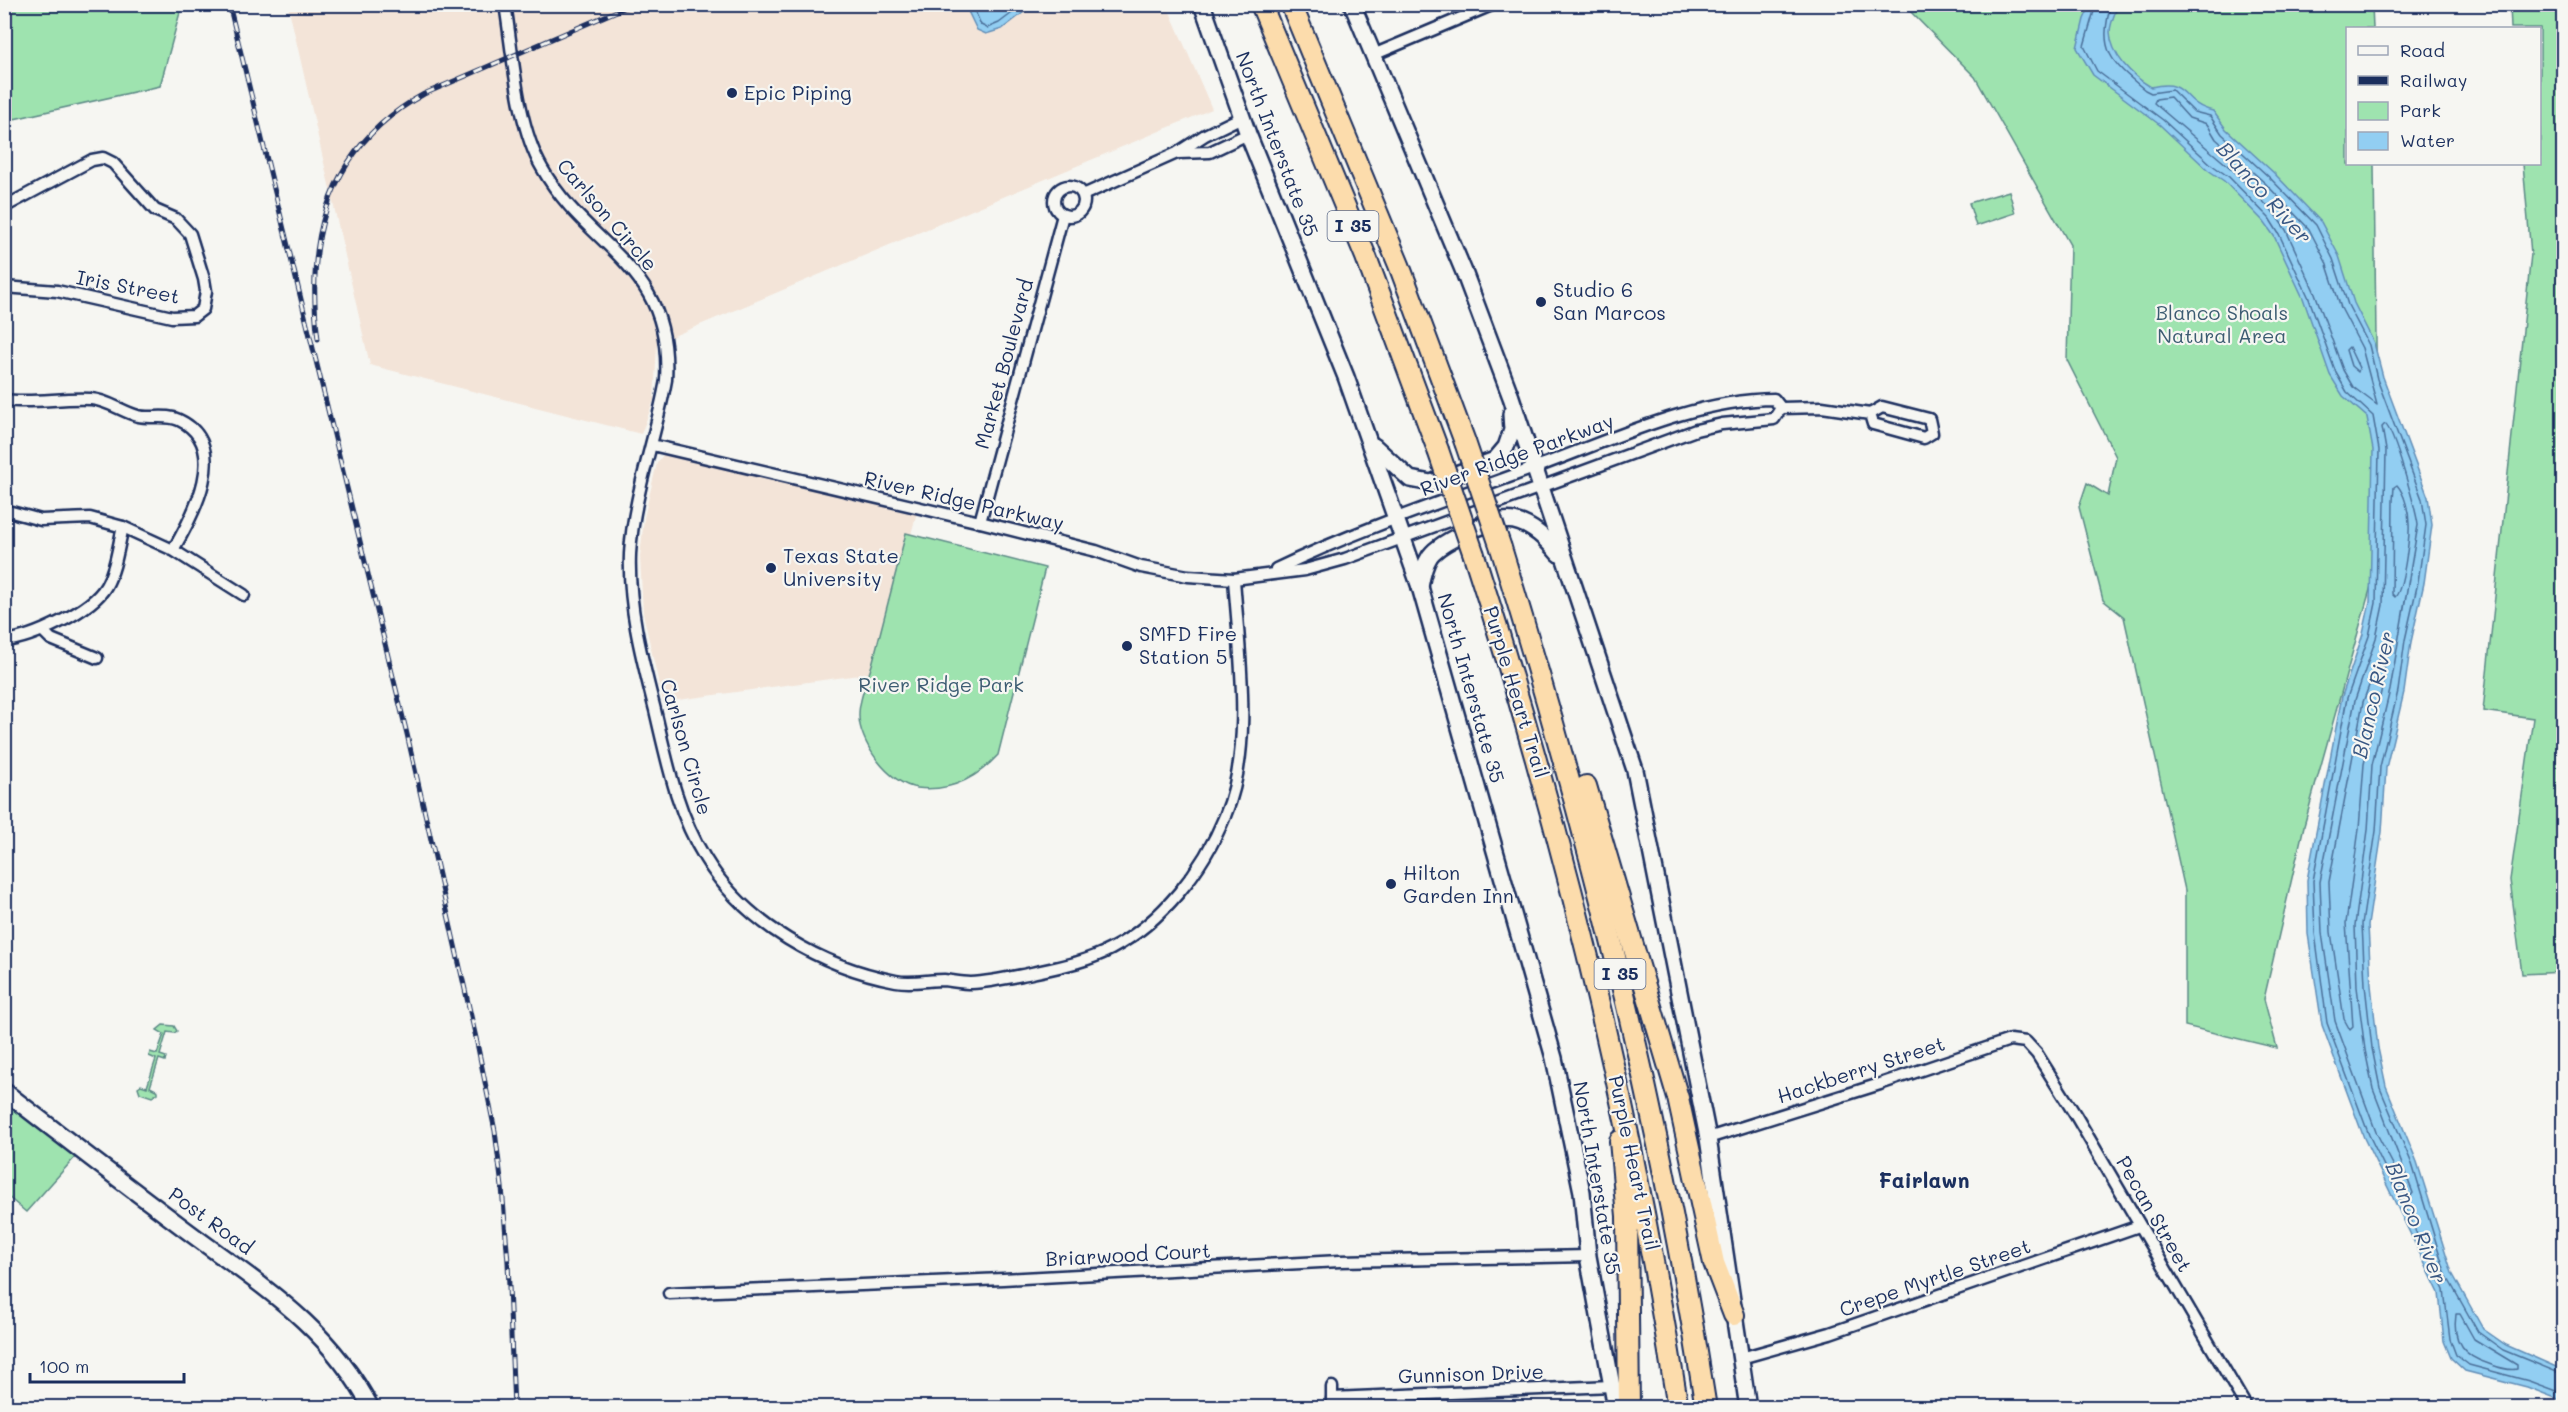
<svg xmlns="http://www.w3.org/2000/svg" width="2568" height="1412" viewBox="0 0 2568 1412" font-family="Mali,sans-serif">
  <rect width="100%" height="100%" fill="#f6f6f2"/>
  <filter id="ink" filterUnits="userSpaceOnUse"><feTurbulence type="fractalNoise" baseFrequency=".0167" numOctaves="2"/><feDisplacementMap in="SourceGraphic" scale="12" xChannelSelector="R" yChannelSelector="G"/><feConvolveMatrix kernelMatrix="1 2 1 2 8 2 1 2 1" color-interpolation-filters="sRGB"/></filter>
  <g filter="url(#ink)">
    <g fill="#f3e4d8">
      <path d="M288 5H1167L1212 109 657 343 654 400 641 434 370 365Z"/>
      <path d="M671 454 917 512 874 673 663 702 643 613 640 557 644 518 657 463 663 455Z"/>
    </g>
    <g fill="#9ee3af" stroke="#5c8986" stroke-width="1.5">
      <path d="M4 5 5 4 182 5 160 86 5 121Z"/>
      <path d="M1904 5H2372L2373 28H2348V164H2374L2377 428 2405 464 2304 826 2264 999 2277 1048 2185 1026V890L2124 617 2103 600 2079 507 2087 483 2108 496 2116 457 2067 360 2070 245 1975 77Z"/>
      <path d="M2510 5H2564V972L2522 974 2510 880 2533 718 2483 711 2531 254 2523 164H2540V28H2511Z"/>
      <path d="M2009 191 2015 213 1976 226 1969 203Z"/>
      <path d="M906 533 1045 568 998 755C977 778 950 792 917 788 889 784 858 742 859 714 859 697 869 677 873 661 884 618 895 575 906 533Z"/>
      <path d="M163 1025 174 1026 177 1031 174 1033 167 1032 160 1055 166 1057 165 1061 159 1059 150 1087 158 1091V1093L152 1097 140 1093 138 1087 141 1085 147 1087 156 1059 149 1056 150 1052 157 1054 164 1034 157 1030Z"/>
      <path d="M5 1098 77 1155 26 1212 7 1196 5 1198Z"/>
    </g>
    <g fill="#92cef2" stroke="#628eb7" stroke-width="1.5">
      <path d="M2091 4 2118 5C2115 13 2110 24 2110 32 2111 55 2132 76 2151 87 2191 78 2179 103 2213 111L2226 129 2274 173 2321 222 2339 256 2354 303 2374 343 2383 377 2428 497 2432 525 2424 583 2411 642 2404 692 2386 768 2382 832 2368 925 2371 985 2378 1048 2386 1086 2417 1162 2452 1273 2483 1329 2506 1345 2563 1370V1401L2527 1387 2465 1371 2451 1358 2444 1341 2439 1293 2364 1138 2322 1025 2308 934 2307 880 2342 696 2363 634 2370 602 2373 450 2367 417 2343 396 2330 375 2303 298 2274 236 2264 222 2224 181 2208 170 2160 125 2093 75 2077 48 2084 19Z"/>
      <path d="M965 5H1033L1002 29 986 34 977 30Z"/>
    </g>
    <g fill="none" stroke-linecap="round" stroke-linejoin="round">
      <g stroke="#4b6f99" stroke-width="1.5">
        <path d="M972 4 981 25 987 28 999 23 1024 4"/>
        <path d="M2096 4 2084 46 2097 71 2163 120 2212 165 2229 177 2269 218 2279 234 2308 296 2336 373 2347 392 2373 416 2379 450 2376 603 2369 636 2347 698 2313 881 2315 933 2327 1023 2369 1135 2444 1290 2450 1339 2456 1355 2469 1365 2529 1381 2564 1394"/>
        <path d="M2111 4C2098 51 2110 61 2145 90L2151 93 2172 90 2194 112 2210 116 2222 134 2270 178 2316 225 2333 259 2348 305 2369 345 2377 379 2422 499 2426 525 2418 582 2405 640 2398 691 2380 767 2376 831 2362 924 2365 985 2372 1048 2380 1088 2412 1164 2446 1275 2478 1332 2503 1350 2564 1375"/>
        <path d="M2170 97 2189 118 2207 124 2216 139 2265 183 2309 229 2326 262 2341 308 2362 348 2377 405 2353 387 2343 370 2315 293 2286 230 2274 213 2234 171 2154 103 2156 99Z"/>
        <path d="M2349 347 2359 368 2358 372 2351 366 2346 350Z"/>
        <path d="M2385 424C2394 430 2416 510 2418 525L2390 690 2372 765 2368 830 2355 925 2357 987 2365 1050 2373 1089 2413 1193 2410 1197 2376 1132 2335 1021 2322 933 2320 882 2355 700 2376 638 2383 605 2386 450 2382 427Z"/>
        <path d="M2397 485C2405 494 2409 512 2409 524 2410 537 2403 590 2395 597L2392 594 2393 501 2394 487Z"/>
        <path d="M2384 651 2386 654 2382 688 2364 764 2359 829 2346 923 2353 1027 2350 1030 2344 1019 2331 932 2329 882 2363 702 2381 653Z"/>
        <path d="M2456 1314H2460L2474 1339 2517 1365V1369C2508 1371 2498 1367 2489 1364 2463 1356 2452 1342 2456 1314Z"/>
      </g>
      <g stroke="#1b2f5e" stroke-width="15">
        <g id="street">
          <path d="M505 4C513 54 517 125 542 168 588 250 673 264 666 380 656 437 633 496 630 554 628 607 642 659 655 710 667 761 677 813 705 858 745 924 822 967 896 981 911 984 928 980 944 980 953 981 962 983 971 983 992 982 1012 977 1032 973 1059 967 1086 962 1111 949 1162 922 1203 870 1225 816 1254 748 1239 652 1234 579"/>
          <path d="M1373 55 1494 4"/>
          <path d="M1178 153 1210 152 1248 134"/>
          <circle cx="1069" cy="201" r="15"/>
          <path d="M1083 195 1177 153 1205 135 1242 117"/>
          <path d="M4 207 92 160 103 158 113 163 155 210 176 219 190 234 204 279 206 291 203 309 194 316 172 317 57 291 4 287"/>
          <path d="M4 400C34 404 62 397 91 399 107 400 123 412 138 416 151 419 167 414 179 420 232 445 193 516 173 550"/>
          <path d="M1781 408 1822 407 1870 414 1882 407 1929 419 1932 433 1924 438 1873 424 1870 414"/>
          <path d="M652 445 980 522 1096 551 1141 567 1188 576 1234 579 1305 570 1345 559 1696 430 1722 424 1774 419 1781 408"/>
          <path d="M4 510 41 520 90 518 123 527 173 550 244 595"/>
          <path d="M980 522 1063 215"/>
          <path d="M1276 569C1361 528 1450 499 1539 466 1613 439 1693 400 1774 399L1781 408"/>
          <path d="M43 631 51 639 97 658"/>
          <path d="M4 641C32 638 92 611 106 586 116 568 118 547 123 527"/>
          <path d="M1708 1138 1880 1084 2010 1040 2026 1042 2037 1054 2076 1116 2247 1408"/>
          <path d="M669 1293 1003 1279 1340 1261 1588 1256"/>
          <path d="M1741 1358 1830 1333 2139 1226"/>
          <path d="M1332 1387V1408"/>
          <path d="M1332 1398 1612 1386"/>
        </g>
      </g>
      <g stroke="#1b2f5e" stroke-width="20">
        <g id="secondary">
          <path d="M1202 4 1248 134 1346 377 1420 587 1554 1058 1582 1192 1588 1256 1616 1408"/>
          <path d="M1352 4 1464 272 1511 397 1635 770 1708 1138 1748 1408"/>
          <path d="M1374 446 1410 479 1431 483 1495 460 1506 447 1512 430 1511 414"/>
          <path d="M1420 587C1422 575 1424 565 1430 556 1442 540 1495 517 1514 521 1533 525 1547 540 1559 554"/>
          <path d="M4 1091C63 1137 122 1182 182 1227 255 1282 327 1323 371 1408"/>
        </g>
      </g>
      <g stroke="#1b2f5e" stroke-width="24">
        <g id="highway">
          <path d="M1261 4 1366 257 1438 450"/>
          <path d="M1291 4 1399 265 1465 442"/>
          <path d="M1501 548C1588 830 1661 1115 1706 1408"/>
          <path d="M1474 555C1564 834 1633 1118 1678 1408"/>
          <path d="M1586 786 1678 1098 1714 1263 1734 1315"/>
          <path d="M1620 1141 1627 1216 1629 1408"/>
        </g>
      </g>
      <use href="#street" stroke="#f6f6f2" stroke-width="10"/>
      <use href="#secondary" stroke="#f6f6f2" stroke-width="15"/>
      <use href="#highway" stroke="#fcdcac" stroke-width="20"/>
      <g stroke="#1b2f5e" stroke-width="5">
        <g id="rail">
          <path d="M229 4 407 734 476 1038 495 1131 502 1187 508 1262 514 1408"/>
          <path d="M318 339C305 237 329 146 424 94L633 4"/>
        </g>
      </g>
      <use href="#rail" stroke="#f6f6f2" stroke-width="3" stroke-dasharray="9" stroke-linecap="butt"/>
      <g stroke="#1b2f5e" stroke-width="24" stroke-linecap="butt">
        <g id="highway-bridge">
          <path d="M1465 442 1501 548"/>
          <path d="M1438 450 1474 555"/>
        </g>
      </g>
      <use href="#highway-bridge" stroke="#fcdcac" stroke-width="20"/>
    </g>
  </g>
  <g fill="#1b2f5e" stroke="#f6f6f2" stroke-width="2">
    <circle cx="732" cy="93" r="6"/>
    <circle cx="1541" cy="302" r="6"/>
    <circle cx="771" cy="568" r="6"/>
    <circle cx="1127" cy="646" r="6"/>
    <circle cx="1391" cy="884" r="6"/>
  </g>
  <g text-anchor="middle" stroke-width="4.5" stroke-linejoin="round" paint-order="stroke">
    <g fill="#f6f6f2" stroke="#5d6b8a" stroke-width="1.5">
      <rect x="1327.5" y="211" width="51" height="30" rx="4.5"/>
      <rect x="1594.5" y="959" width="51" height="30" rx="4.5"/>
    </g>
    <g font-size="18" font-weight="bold" fill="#1b2f5e">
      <text x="1353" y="232">I 35</text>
      <text x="1620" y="980">I 35</text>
    </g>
    <g font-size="20" fill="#1b2f5e" stroke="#f6f6f2" text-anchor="start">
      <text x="744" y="100">Epic Piping</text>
      <text x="1553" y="297">Studio 6<tspan x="1553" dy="23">San Marcos</tspan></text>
      <text x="783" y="563">Texas State<tspan x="783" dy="23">University</tspan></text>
      <text x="1139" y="641">SMFD Fire<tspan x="1139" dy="23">Station 5</tspan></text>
      <text x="1403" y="880">Hilton<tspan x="1403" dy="23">Garden Inn</tspan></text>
    </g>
    <g font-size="20" fill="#1b2f5e" stroke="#f6f6f2">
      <text transform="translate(1277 144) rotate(69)" y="7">North Interstate 35</text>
      <text transform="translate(607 215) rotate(49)" y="7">Carlson Circle</text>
      <text transform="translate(128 287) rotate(11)" y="7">Iris Street</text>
      <text transform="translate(1004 364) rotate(-75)" y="7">Market Boulevard</text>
      <text transform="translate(1517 455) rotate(-20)" y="7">River Ridge Parkway</text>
      <text transform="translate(964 501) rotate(13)" y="7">River Ridge Parkway</text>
      <text transform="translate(1471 688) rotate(74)" y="7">North Interstate 35</text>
      <text transform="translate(1516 692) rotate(73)" y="7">Purple Heart Trail</text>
      <text transform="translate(686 747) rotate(74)" y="7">Carlson Circle</text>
      <text transform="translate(1861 1070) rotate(-18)" y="7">Hackberry Street</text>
      <text transform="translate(1634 1163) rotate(78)" y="7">Purple Heart Trail</text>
      <text transform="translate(1597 1178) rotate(80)" y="7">North Interstate 35</text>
      <text transform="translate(2154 1214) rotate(60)" y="7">Pecan Street</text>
      <text transform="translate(211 1221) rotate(36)" y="7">Post Road</text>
      <text transform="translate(1128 1255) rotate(-3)" y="7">Briarwood Court</text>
      <text transform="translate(1935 1278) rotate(-19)" y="7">Crepe Myrtle Street</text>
      <text transform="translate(1471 1374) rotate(-2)" y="7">Gunnison Drive</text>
    </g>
    <g font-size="20" fill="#3c5c72" stroke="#f6f6f2">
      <text x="2222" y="320">Blanco Shoals<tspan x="2222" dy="23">Natural Area</tspan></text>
      <text x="941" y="692">River Ridge Park</text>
    </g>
    <g font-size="21" font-style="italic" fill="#395783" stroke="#f6f6f2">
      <text transform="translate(2264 193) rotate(48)" y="7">Blanco River</text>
      <text transform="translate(2374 695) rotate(-77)" y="7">Blanco River</text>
      <text transform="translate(2416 1223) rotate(68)" y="7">Blanco River</text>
    </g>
    <g font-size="21" font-weight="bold" fill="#1b2f5e" stroke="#f6f6f2">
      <text x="1924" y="1188">Fairlawn</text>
    </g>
  </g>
  <rect width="2568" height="1412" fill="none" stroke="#f6f6f2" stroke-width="24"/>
  <rect x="12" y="12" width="2544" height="1388" fill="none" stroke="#1b2f5e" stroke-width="2" filter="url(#ink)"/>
  <rect x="2346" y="27" width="195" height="138" fill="#f6f6f2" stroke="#9ea6b7" stroke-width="1.5"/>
  <rect x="2358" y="46" width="30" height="9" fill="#f6f6f2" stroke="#9ea6b7" stroke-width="1.5"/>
  <text x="2400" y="57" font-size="18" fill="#1b2f5e">Road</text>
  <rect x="2358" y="76" width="30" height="9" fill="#1b2f5e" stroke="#9ea6b7" stroke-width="1.5"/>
  <text x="2400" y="87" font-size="18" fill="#1b2f5e">Railway</text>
  <rect x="2358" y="102" width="30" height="18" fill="#9ee3af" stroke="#9ea6b7" stroke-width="1.5"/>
  <text x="2400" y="117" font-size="18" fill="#1b2f5e">Park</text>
  <rect x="2358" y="132" width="30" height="18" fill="#92cef2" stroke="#9ea6b7" stroke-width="1.5"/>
  <text x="2400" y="147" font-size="18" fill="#1b2f5e">Water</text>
  <path d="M30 1373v9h154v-9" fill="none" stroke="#1b2f5e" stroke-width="3"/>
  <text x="39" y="1373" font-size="18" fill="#1b2f5e" stroke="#f6f6f2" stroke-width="4.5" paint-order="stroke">100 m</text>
</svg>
